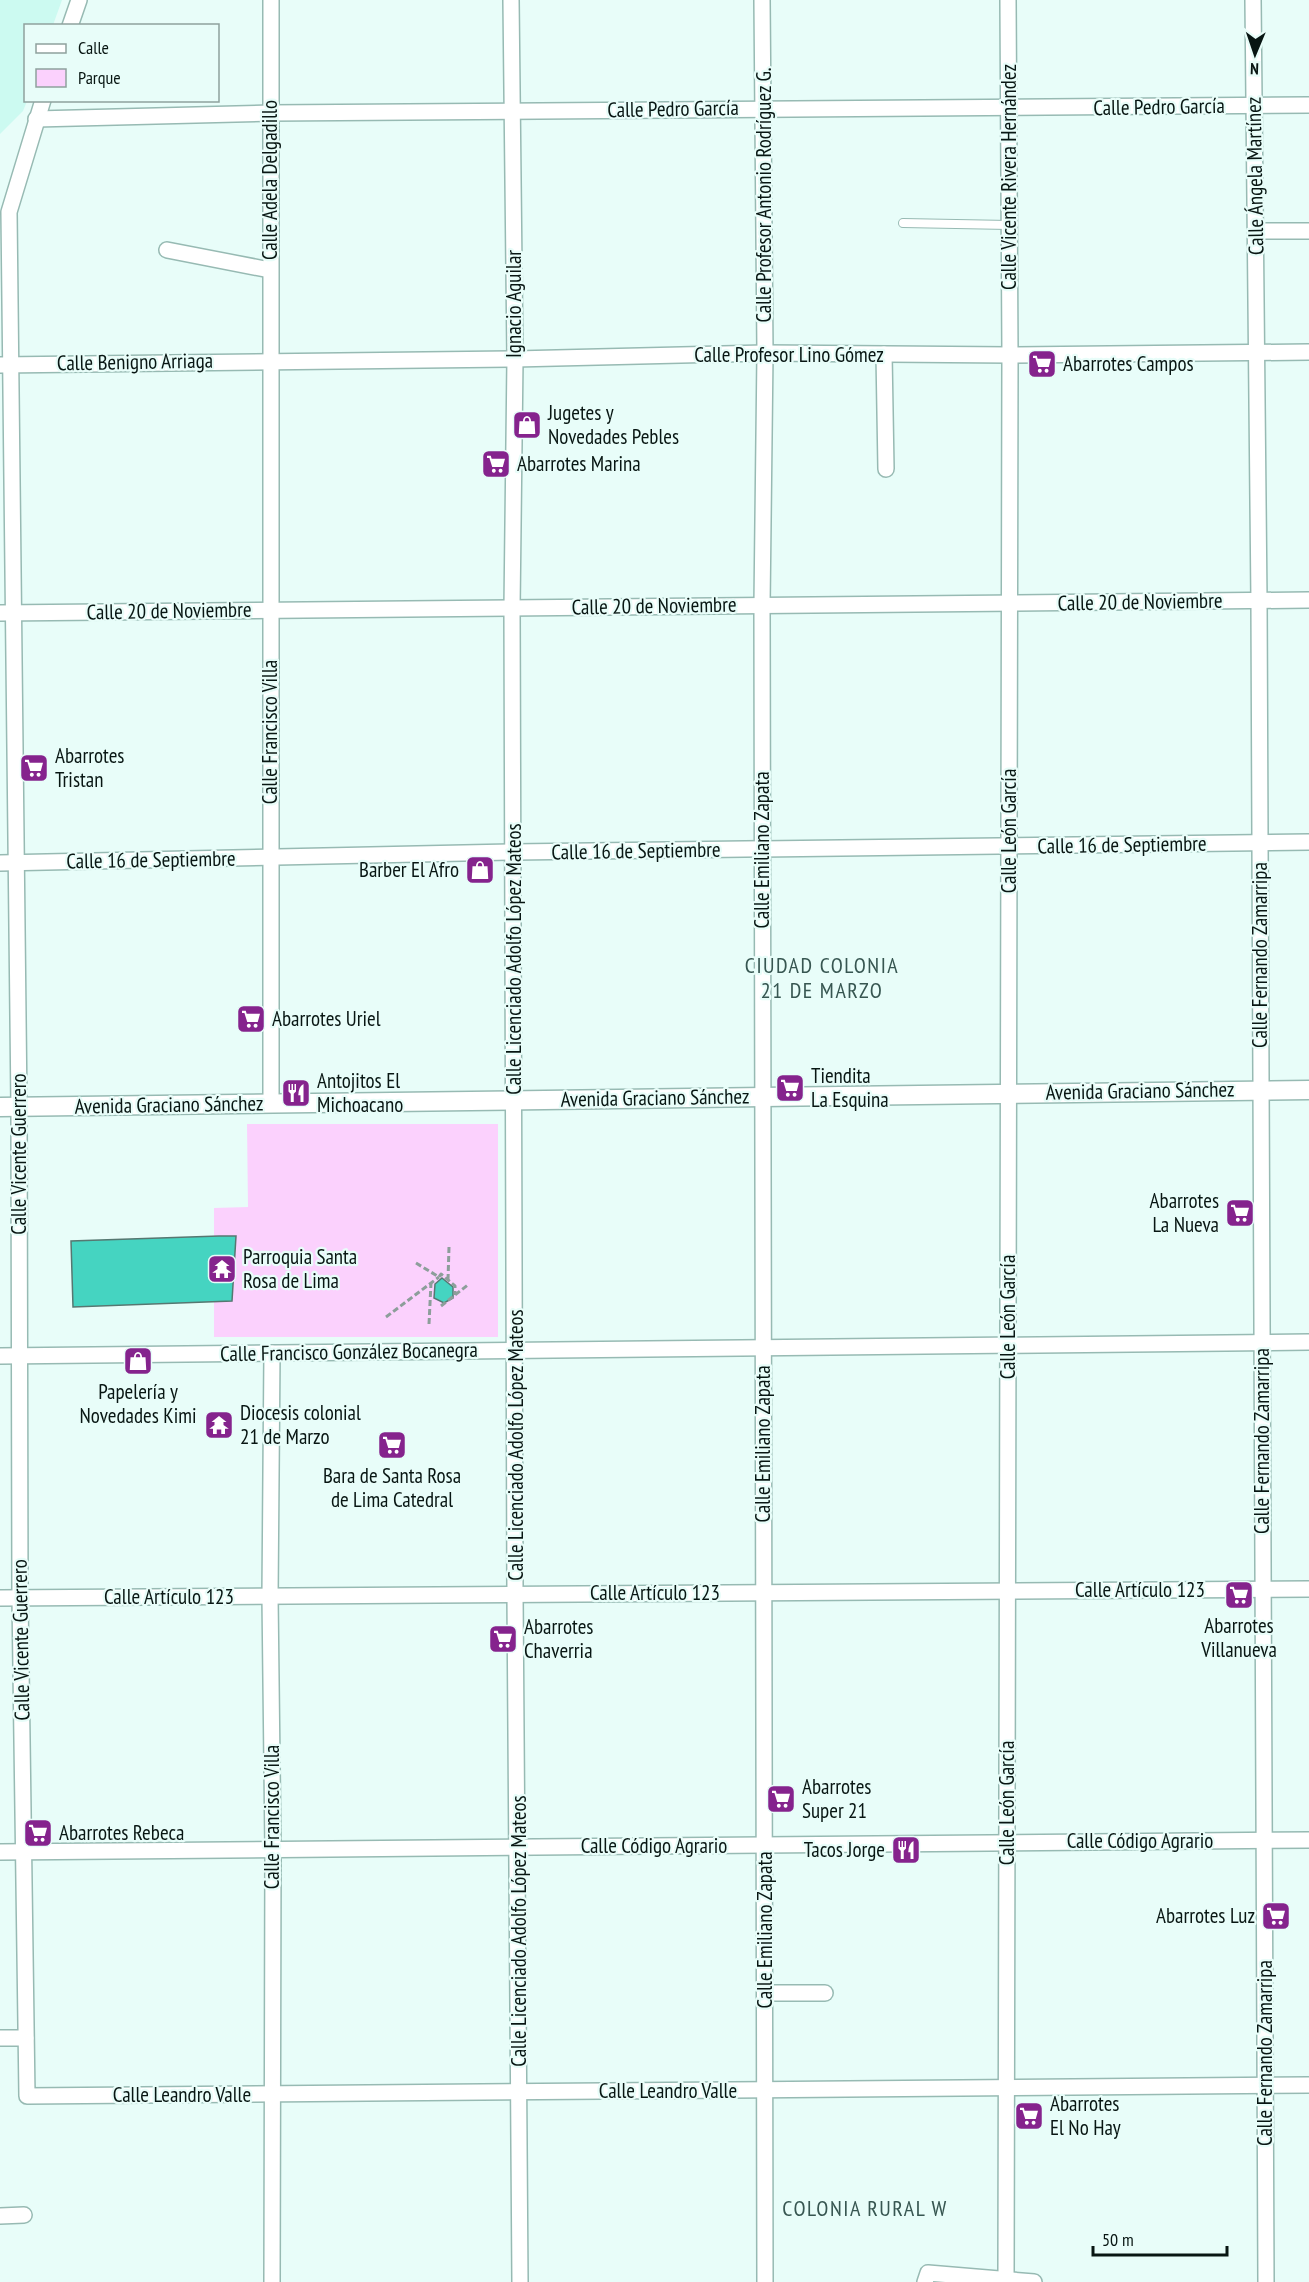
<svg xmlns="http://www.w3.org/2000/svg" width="1309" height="2282" viewBox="0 0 1309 2282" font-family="'PT Sans Narrow',sans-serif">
  <rect width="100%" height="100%" fill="#e8fdf9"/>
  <path fill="#ccfaf1" d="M0 0H62L53 25 26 26 27 101 23 111 0 134Z"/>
  <path fill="#fbd1fd" d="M247 1124H498V1337H214V1208L248 1207Z"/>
  <g fill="#45d4c1" stroke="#567771" stroke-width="1.5">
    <path d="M219 1236H236L232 1301 73 1307 71 1241Z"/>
    <path d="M442 1278 453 1287V1298L444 1303 434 1298 435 1284Z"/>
  </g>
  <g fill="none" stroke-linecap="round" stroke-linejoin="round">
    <g stroke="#97bab3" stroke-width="10">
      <path id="service" d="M903 223 1009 225"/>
    </g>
    <g stroke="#97bab3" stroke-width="18">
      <g id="minor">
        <path d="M271 0V1104"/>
        <path d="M511 0 515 359 512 608 515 1594 520 2282"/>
        <path d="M762 0 765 353 762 605 765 2282"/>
        <path d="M1253 0 1259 601 1266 2282"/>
        <path d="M70 26 79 0"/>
        <path d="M43 100 9 212 19 1107 20 1598 27 2096 1309 2085"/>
        <path d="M36 119 271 113 1309 105"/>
        <path d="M1256 231H1309"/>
        <path d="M167 250 270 270"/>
        <path d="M884 354 886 469"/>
        <path d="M0 365 515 359 765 353 1010 355 1309 352"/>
        <path d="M0 613 1309 600"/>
        <path d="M0 863 514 852 1309 842"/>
        <path d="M0 1356 1309 1342"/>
        <path d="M0 1598 1309 1589"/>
        <path d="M0 1852 1309 1840"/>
        <path d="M765 1993H825"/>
        <path d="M0 2038H26"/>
        <path d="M0 2216 24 2215"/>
        <path d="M1006 2280 1010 355 1008 0"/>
        <path d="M272 2282 273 1849 270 1596 272 1353"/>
        <path d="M925 2282 928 2273 1034 2282"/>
      </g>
    </g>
    <g stroke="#97bab3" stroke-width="21">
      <path id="tertiary" d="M0 1107 1309 1090"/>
    </g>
    <g stroke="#8c9e9a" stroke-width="3" stroke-dasharray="6 3" stroke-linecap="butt">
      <path d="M416 1263 439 1277 441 1274 455 1286V1295"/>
      <path d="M448 1280 449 1247"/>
      <path d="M441 1306 469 1284"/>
      <path d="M386 1317 439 1277"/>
      <path d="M429 1324 431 1283"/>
    </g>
    <use href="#service" stroke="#fff" stroke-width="8"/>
    <use href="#minor" stroke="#fff" stroke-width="15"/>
    <use href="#tertiary" stroke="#fff" stroke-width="18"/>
  </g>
  <defs>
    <g id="supermarket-square" transform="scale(1.5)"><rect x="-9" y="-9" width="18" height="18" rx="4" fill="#85238d" stroke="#e8fdf9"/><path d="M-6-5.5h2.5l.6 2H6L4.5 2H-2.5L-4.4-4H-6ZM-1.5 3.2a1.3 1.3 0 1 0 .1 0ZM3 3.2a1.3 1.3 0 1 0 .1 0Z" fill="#fff"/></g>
    <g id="shop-square" transform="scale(1.5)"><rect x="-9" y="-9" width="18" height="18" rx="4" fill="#85238d" stroke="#e8fdf9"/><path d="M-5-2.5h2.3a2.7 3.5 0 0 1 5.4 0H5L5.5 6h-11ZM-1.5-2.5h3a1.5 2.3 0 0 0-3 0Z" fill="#fff"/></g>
    <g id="restaurant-square" transform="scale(1.5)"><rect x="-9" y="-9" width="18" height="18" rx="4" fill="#85238d" stroke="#e8fdf9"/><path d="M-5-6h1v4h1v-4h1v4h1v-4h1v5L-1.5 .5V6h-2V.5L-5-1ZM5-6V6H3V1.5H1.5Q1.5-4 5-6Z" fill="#fff"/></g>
    <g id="temple-square" transform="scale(1.5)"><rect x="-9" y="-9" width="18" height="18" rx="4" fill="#85238d" stroke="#e8fdf9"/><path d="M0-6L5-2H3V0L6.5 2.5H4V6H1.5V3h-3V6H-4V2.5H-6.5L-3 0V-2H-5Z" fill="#fff"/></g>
  </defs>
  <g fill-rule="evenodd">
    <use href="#supermarket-square" x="1042" y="364"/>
    <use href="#shop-square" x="527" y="425"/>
    <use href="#supermarket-square" x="496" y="464"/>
    <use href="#supermarket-square" x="34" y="768"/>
    <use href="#shop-square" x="480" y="870"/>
    <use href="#supermarket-square" x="251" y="1019"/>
    <use href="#supermarket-square" x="790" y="1088"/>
    <use href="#restaurant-square" x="296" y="1093"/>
    <use href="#supermarket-square" x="1240" y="1213"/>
    <use href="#temple-square" x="222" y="1269"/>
    <use href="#shop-square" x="138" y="1361"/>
    <use href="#temple-square" x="219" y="1425"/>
    <use href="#supermarket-square" x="392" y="1445"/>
    <use href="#supermarket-square" x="1239" y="1595"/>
    <use href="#supermarket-square" x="503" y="1639"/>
    <use href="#supermarket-square" x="781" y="1799"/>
    <use href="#supermarket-square" x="38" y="1833"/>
    <use href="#restaurant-square" x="906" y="1850"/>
    <use href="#supermarket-square" x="1276" y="1916"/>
    <use href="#supermarket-square" x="1029" y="2116"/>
  </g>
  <g text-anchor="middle" stroke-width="4.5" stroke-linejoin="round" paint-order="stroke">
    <g font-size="21" fill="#081613" stroke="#e8fdf9">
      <text transform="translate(1159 107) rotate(-1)" y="7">Calle Pedro García</text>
      <text transform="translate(673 109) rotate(-1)" y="7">Calle Pedro García</text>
      <text transform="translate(1255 176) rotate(-91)" y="7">Calle Ángela Martínez</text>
      <text transform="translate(1009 177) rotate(-90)" y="7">Calle Vicente Rivera Hernández</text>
      <text transform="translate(270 180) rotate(-90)" y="7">Calle Adela Delgadillo</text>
      <text transform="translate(764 195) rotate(-90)" y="7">Calle Profesor Antonio Rodríguez G.</text>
      <text transform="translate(514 304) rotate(-90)" y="7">Ignacio Aguilar</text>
      <text x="789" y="362">Calle Profesor Lino Gómez</text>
      <text transform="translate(135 362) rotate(-1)" y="7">Calle Benigno Arriaga</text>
      <text transform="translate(1140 602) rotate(-1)" y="7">Calle 20 de Noviembre</text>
      <text transform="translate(654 606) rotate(-1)" y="7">Calle 20 de Noviembre</text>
      <text transform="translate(169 611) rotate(-1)" y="7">Calle 20 de Noviembre</text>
      <text transform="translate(270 732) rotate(-90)" y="7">Calle Francisco Villa</text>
      <text transform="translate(1009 831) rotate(-90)" y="7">Calle León García</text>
      <text transform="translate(1122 845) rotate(-1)" y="7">Calle 16 de Septiembre</text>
      <text transform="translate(762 850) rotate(-90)" y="7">Calle Emiliano Zapata</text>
      <text transform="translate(636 851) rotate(-1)" y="7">Calle 16 de Septiembre</text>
      <text transform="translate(151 860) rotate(-1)" y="7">Calle 16 de Septiembre</text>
      <text transform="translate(1260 955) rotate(-90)" y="7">Calle Fernando Zamarripa</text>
      <text transform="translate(514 959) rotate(-90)" y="7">Calle Licenciado Adolfo López Mateos</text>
      <text transform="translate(1140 1091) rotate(-1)" y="7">Avenida Graciano Sánchez</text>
      <text transform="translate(655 1098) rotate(-1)" y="7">Avenida Graciano Sánchez</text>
      <text transform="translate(169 1105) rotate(-1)" y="7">Avenida Graciano Sánchez</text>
      <text transform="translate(19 1154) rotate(-90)" y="7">Calle Vicente Guerrero</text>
      <text transform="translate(1008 1317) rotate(-90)" y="7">Calle León García</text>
      <text transform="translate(349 1352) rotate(-1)" y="7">Calle Francisco González Bocanegra</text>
      <text transform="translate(1262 1441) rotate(-90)" y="7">Calle Fernando Zamarripa</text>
      <text transform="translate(763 1444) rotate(-90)" y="7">Calle Emiliano Zapata</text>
      <text transform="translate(516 1445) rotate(-90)" y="7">Calle Licenciado Adolfo López Mateos</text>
      <text x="1140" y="1597">Calle Artículo 123</text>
      <text x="655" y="1600">Calle Artículo 123</text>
      <text x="169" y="1604">Calle Artículo 123</text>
      <text transform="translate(21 1640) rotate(-91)" y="7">Calle Vicente Guerrero</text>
      <text transform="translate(1007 1803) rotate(-90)" y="7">Calle León García</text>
      <text transform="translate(272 1817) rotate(-90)" y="7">Calle Francisco Villa</text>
      <text x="1140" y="1848">Calle Código Agrario</text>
      <text x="654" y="1853">Calle Código Agrario</text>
      <text transform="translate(765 1930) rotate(-90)" y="7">Calle Emiliano Zapata</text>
      <text transform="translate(519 1931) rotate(-90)" y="7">Calle Licenciado Adolfo López Mateos</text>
      <text transform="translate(1265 2053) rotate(-90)" y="7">Calle Fernando Zamarripa</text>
      <text x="668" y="2098">Calle Leandro Valle</text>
      <text x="182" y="2102">Calle Leandro Valle</text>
    </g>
    <g font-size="21" fill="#081613" stroke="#e8fdf9" text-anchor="start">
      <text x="1063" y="371">Abarrotes Campos</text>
      <text x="548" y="420">Jugetes y<tspan x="548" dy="24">Novedades Pebles</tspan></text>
      <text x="517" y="471">Abarrotes Marina</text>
      <text x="55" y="763">Abarrotes<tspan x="55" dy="24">Tristan</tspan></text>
      <text x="459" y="877" text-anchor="end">Barber El Afro</text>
      <text x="272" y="1026">Abarrotes Uriel</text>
      <text x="811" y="1083">Tiendita<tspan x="811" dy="24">La Esquina</tspan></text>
      <text x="317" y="1088">Antojitos El<tspan x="317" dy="24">Michoacano</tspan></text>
      <text x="1219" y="1208" text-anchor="end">Abarrotes<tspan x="1219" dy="24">La Nueva</tspan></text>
      <text x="243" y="1264">Parroquia Santa<tspan x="243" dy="24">Rosa de Lima</tspan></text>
      <text x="138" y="1399" text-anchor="middle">Papelería y<tspan x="138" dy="24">Novedades Kimi</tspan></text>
      <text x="240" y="1420">Diocesis colonial<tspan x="240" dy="24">21 de Marzo</tspan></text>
      <text x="392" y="1483" text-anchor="middle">Bara de Santa Rosa<tspan x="392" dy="24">de Lima Catedral</tspan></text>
      <text x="1239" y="1633" text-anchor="middle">Abarrotes<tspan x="1239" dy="24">Villanueva</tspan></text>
      <text x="524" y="1634">Abarrotes<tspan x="524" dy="24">Chaverria</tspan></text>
      <text x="802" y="1794">Abarrotes<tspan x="802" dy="24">Super 21</tspan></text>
      <text x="59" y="1840">Abarrotes Rebeca</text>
      <text x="885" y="1857" text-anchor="end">Tacos Jorge</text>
      <text x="1255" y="1923" text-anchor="end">Abarrotes Luz</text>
      <text x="1050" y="2111">Abarrotes<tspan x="1050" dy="24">El No Hay</tspan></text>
    </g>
    <g font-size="22" letter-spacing="1.5" fill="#375651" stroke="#e8fdf9">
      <text x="822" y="973">CIUDAD COLONIA<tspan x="822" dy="25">21 DE MARZO</tspan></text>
      <text x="865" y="2216">COLONIA RURAL W</text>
    </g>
  </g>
  <rect x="24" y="24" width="195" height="78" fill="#e8fdf9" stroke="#8ea19d" stroke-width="1.5"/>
  <rect x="36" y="44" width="30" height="9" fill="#ffffff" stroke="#8ea19d" stroke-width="1.5"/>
  <text x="78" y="54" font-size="18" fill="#081613">Calle</text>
  <rect x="36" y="69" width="30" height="18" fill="#fbd1fd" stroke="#8ea19d" stroke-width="1.5"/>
  <text x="78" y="84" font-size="18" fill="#081613">Parque</text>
  <g transform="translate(1255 54) rotate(182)" stroke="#e8fdf9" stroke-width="4.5" paint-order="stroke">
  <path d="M0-4.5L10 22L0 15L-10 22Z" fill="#081613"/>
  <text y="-9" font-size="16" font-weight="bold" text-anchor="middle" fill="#081613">N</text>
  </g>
  <path d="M1093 2246v9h134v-9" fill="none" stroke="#081613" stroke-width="3"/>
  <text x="1102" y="2246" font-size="18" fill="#081613" stroke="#e8fdf9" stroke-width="4.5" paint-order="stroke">50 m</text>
</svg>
